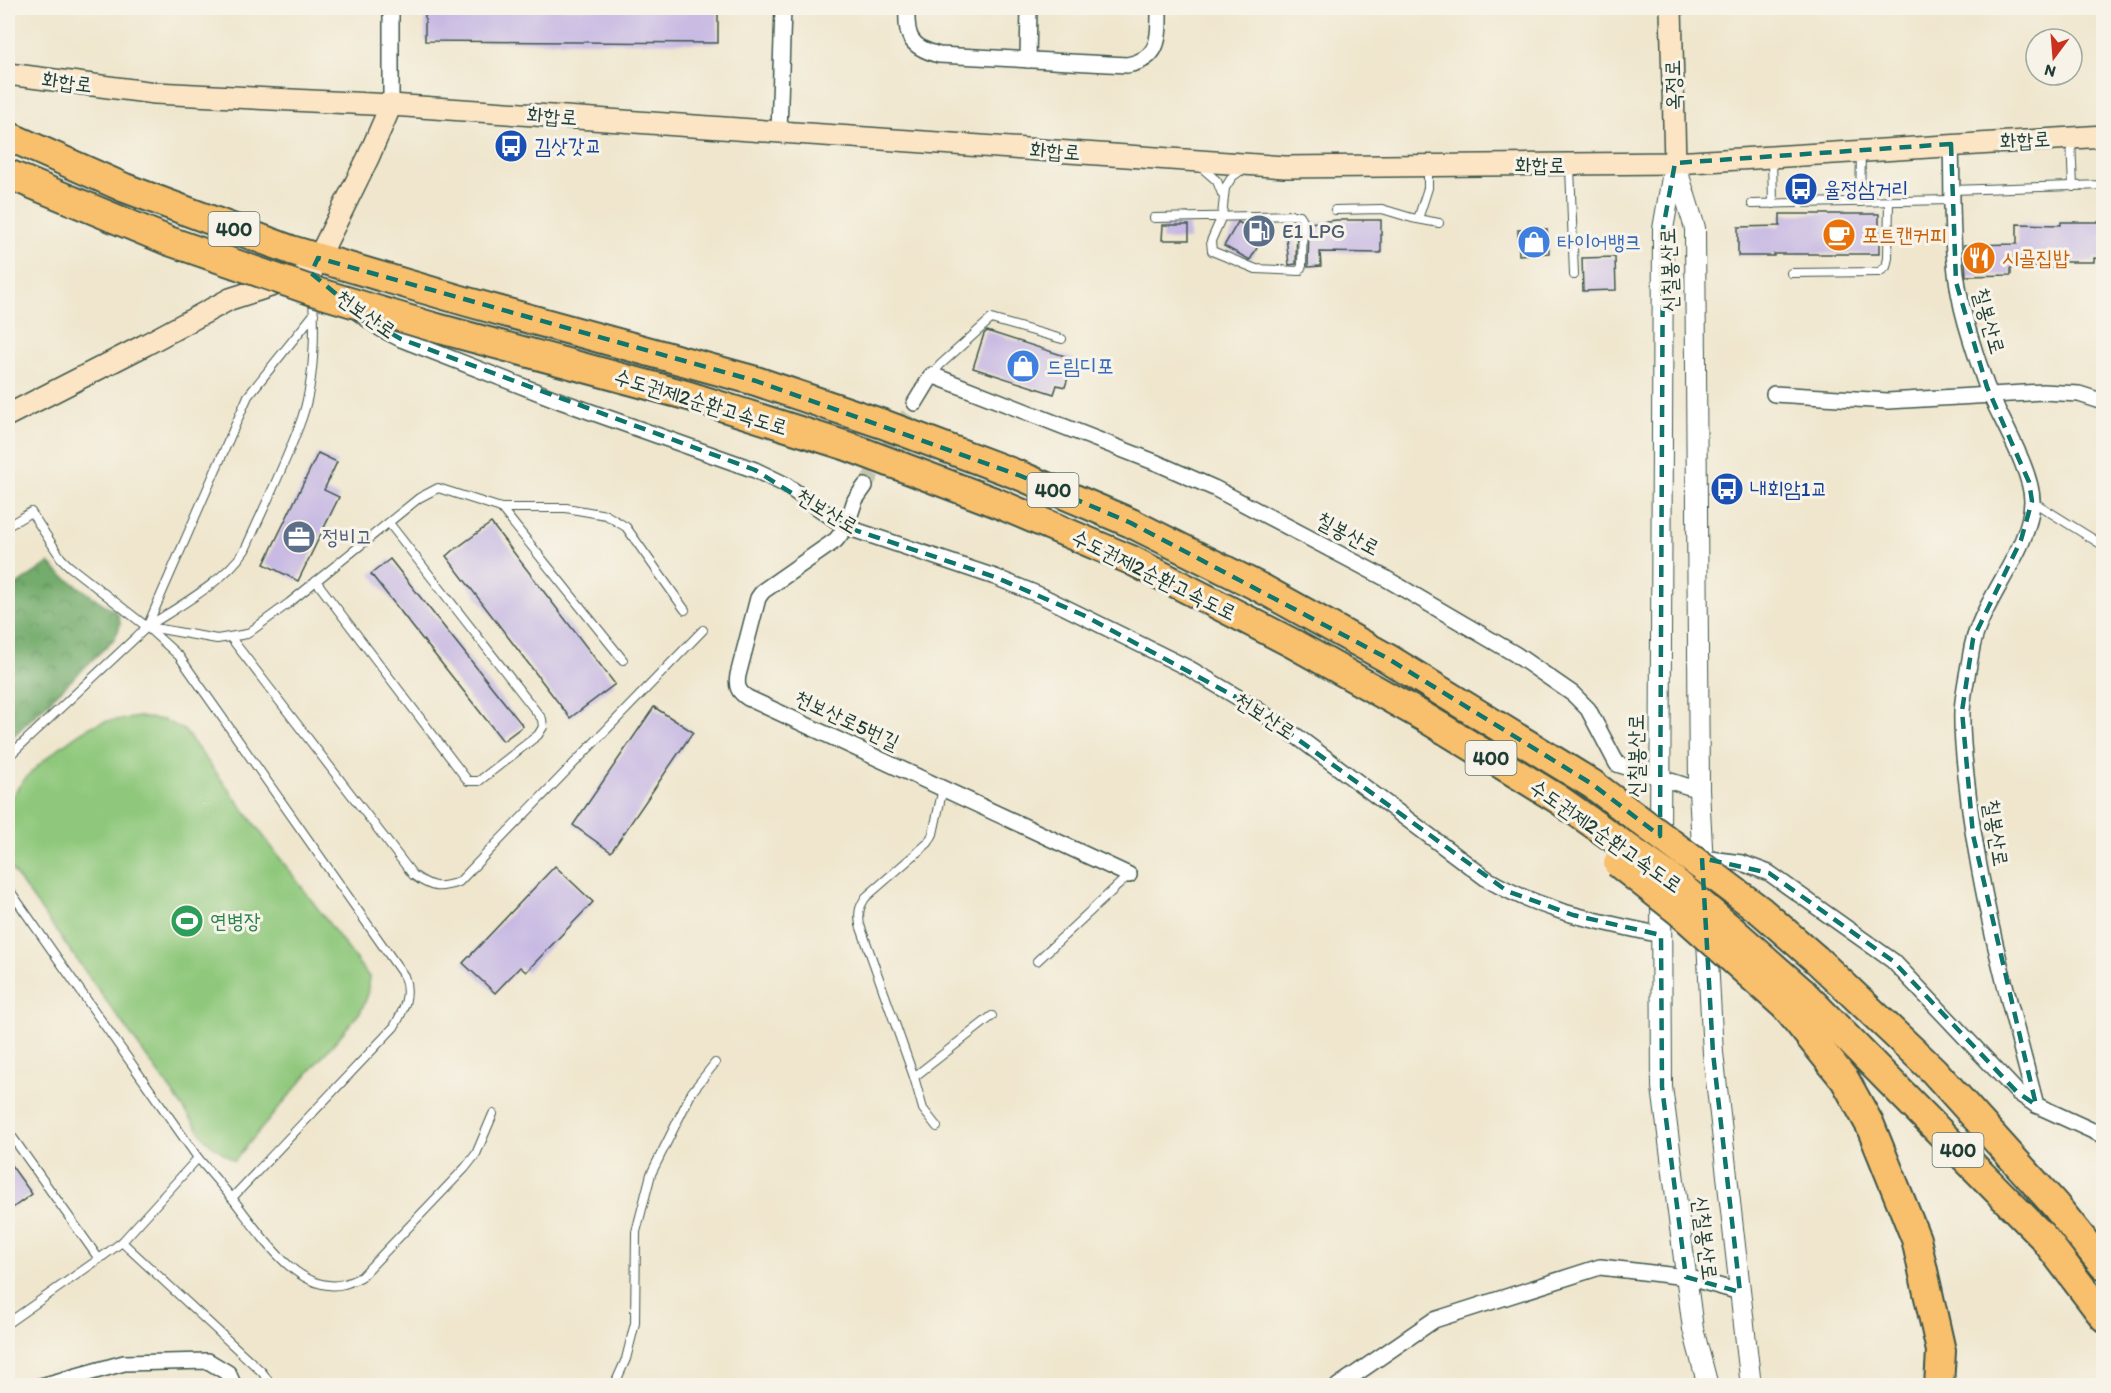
<svg xmlns="http://www.w3.org/2000/svg" width="2111" height="1393" viewBox="0 0 2111 1393" font-family="Itim,'Poor Story',sans-serif">
  <defs>
    <pattern id="forest-crowns" width="20" height="18" patternUnits="userSpaceOnUse" patternTransform="scale(1.5)"><rect width="20" height="18" fill="#73ac6c"/><path d="M2 6a3 3 0 1 1 6 0M12 15a3 3 0 1 1 6 0" fill="none" stroke="#5e8d5a"/></pattern>
  </defs>
  <rect width="100%" height="100%" fill="#f7f3e8"/>
  <filter id="ink" filterUnits="userSpaceOnUse"><feTurbulence type="fractalNoise" baseFrequency=".0167" numOctaves="2"/><feDisplacementMap in="SourceGraphic" scale="12" xChannelSelector="R" yChannelSelector="G"/><feConvolveMatrix kernelMatrix="1 2 1 2 8 2 1 2 1" color-interpolation-filters="sRGB"/></filter>
  <filter id="wash" filterUnits="userSpaceOnUse"><feTurbulence type="fractalNoise" baseFrequency=".008" numOctaves="4" result="noise"/><feDisplacementMap in="SourceGraphic" scale="24" xChannelSelector="R" yChannelSelector="G"/><feGaussianBlur stdDeviation="1.35" result="paint"/><feColorMatrix in="noise" values="0 0 0 0 0 0 0 0 0 0 0 0 0 0 0 0 0 1.4 0 .05"/><feComposite in="paint" operator="in"/></filter>
  <g filter="url(#wash)">
    <rect width="100%" height="100%" fill="#efe6cd"/>
    <path fill="url(#forest-crowns)" stroke="#497450" stroke-width="1.5" d="M49 563 59 573 118 614C122 624 119 630 114 639L8 741V591Z"/>
    <path fill="#8fc87c" stroke="#578258" stroke-width="1.5" d="M139 717 164 720 184 730 369 977 367 997 361 1011 234 1161 207 1141 8 864V806C14 781 73 733 97 724 108 719 126 720 139 717Z"/>
    <g id="blocks">
      <g fill="#c7b9e3">
        <path d="M425 8H718V43L425 41Z"/>
        <path d="M1780 214H1879V254H1774V256H1738V227L1780 226Z"/>
        <path d="M1337 220H1381V253L1320 252 1321 266 1308 267 1309 223Z"/>
        <path d="M1238 222 1264 236 1250 260 1224 246Z"/>
        <path d="M2061 222H2103V251H2102V259L2094 258V262H2058V268L2011 267V275L1966 276 1964 245 2017 244V224L2061 225Z"/>
        <path d="M1297 224 1296 264 1289 265 1285 226Z"/>
        <path d="M1163 225H1189V240H1162Z"/>
        <path d="M1547 229 1549 253 1519 255 1518 230Z"/>
        <path d="M1615 257 1616 290 1583 291 1582 258Z"/>
        <path d="M987 331 1074 359 1065 387 1057 385 1054 394 973 368 984 334Z"/>
        <path d="M318 453 337 462 324 490 339 497 298 581 264 564Z"/>
        <path d="M491 523 615 684 570 718 446 556Z"/>
        <path d="M390 559 523 726 503 741 371 574Z"/>
        <path d="M654 707 693 732 611 852 573 825Z"/>
        <path d="M555 866 593 902 526 972 520 967 495 993 463 963Z"/>
        <path d="M8 1161 32 1194 8 1211Z"/>
      </g>
    </g>
  </g>
  <g filter="url(#ink)">
    <use href="#blocks" fill-opacity="0" stroke="#3e564b" stroke-width="1.5"/>
    <g fill="none" stroke-linecap="round" stroke-linejoin="round">
      <path stroke="#c5c4ae" stroke-width="15" stroke-dasharray="15 8" stroke-linecap="butt" d="M865 486 915 403"/>
      <g stroke="#3e564b" stroke-width="10">
        <g id="service">
          <path d="M2071 140 2073 187"/>
          <path d="M1772 157 1773 204"/>
          <path d="M1570 166 1574 275"/>
          <path d="M1201 167 1217 181 1222 194"/>
          <path d="M1952 190 2104 185"/>
          <path d="M1860 202 1861 153"/>
          <path d="M1752 204 1952 200"/>
          <path d="M1335 210 1382 209 1412 218 1439 223"/>
          <path d="M1154 218 1300 215 1303 220 1302 266 1299 271 1256 269 1212 251 1211 241 1222 216 1225 188 1232 177 1243 169"/>
          <path d="M1418 219 1428 188V167"/>
          <path d="M1791 273 1879 272 1886 267 1888 258 1889 202"/>
          <path d="M313 298C315 334 314 383 302 418 286 463 264 507 245 550 224 582 179 606 147 627L248 396 314 314"/>
          <path d="M932 375 940 365 991 319 1062 339"/>
          <path d="M2032 501 2104 546"/>
          <path d="M501 508 623 660"/>
          <path d="M8 526 31 512 61 558 69 566 147 627 179 656 404 976C411 995 404 1010 394 1027L232 1198 198 1158 8 888"/>
          <path d="M316 581 468 781H479L538 735 543 727 542 719 389 523"/>
          <path d="M149 627 217 639 247 634 289 603 419 498 438 488 501 508H566L606 515 626 527 685 610"/>
          <path d="M231 638 413 875C432 888 438 889 459 882L703 630"/>
          <path d="M8 757 147 627"/>
          <path d="M943 788 933 834 928 843 866 897C859 907 858 913 860 925L914 1077 992 1016"/>
          <path d="M1037 961 1129 875"/>
          <path d="M914 1077 923 1109 937 1127"/>
          <path d="M8 1131 99 1259 122 1242 198 1158"/>
          <path d="M232 1198C257 1229 297 1296 344 1284 349 1283 355 1280 361 1277L465 1168 476 1154 493 1114"/>
          <path d="M122 1242 262 1372 272 1386"/>
          <path d="M8 1323 99 1259"/>
          <path d="M614 1386 626 1359 635 1323 636 1232 651 1174 692 1092 715 1063"/>
        </g>
      </g>
      <g stroke="#3e564b" stroke-width="18">
        <g id="minor">
          <path d="M907 8C906 36 909 47 939 55L1127 65C1161 59 1159 36 1159 8"/>
          <path d="M1028 60 1029 8"/>
          <path d="M391 105V8"/>
          <path d="M779 132 783 8"/>
          <path d="M1951 144C1953 205 1949 264 1966 323 1972 344 1979 365 1986 385 1998 415 2032 470 2032 501 2031 551 1978 603 1971 653 1968 672 1963 693 1962 712 1961 743 1966 772 1969 802 1982 905 2010 1005 2036 1105L2104 1136"/>
          <path d="M357 312 381 329 401 339 563 402 755 470 784 484 846 527 995 577 1042 596 1190 669 1249 704 1299 738 1487 879C1543 912 1598 921 1661 935"/>
          <path d="M1774 394 1888 401 2043 392 2079 394 2104 402"/>
          <path d="M915 403 932 375 1157 463 1214 488 1385 578 1515 654 1573 694 1588 709 1617 764 1699 790"/>
          <path d="M865 486 855 500 846 527 836 540 763 591 758 598 738 675C736 686 738 692 748 698L1129 875"/>
          <path d="M1702 858 1742 863 1769 873 1893 961 2017 1092 2036 1105"/>
          <path d="M41 1386 124 1363 208 1361 228 1373 234 1386"/>
          <path d="M1338 1386 1434 1320 1600 1267 1686 1277 1740 1292"/>
        </g>
      </g>
      <g stroke="#3e564b" stroke-width="22">
        <g id="tertiary">
          <path d="M1675 163 1695 228 1699 790 1713 1053 1751 1386"/>
          <path d="M1660 844 1663 229 1674 166"/>
          <path d="M1661 888 1662 1087 1693 1329 1708 1386"/>
        </g>
      </g>
      <g stroke="#3e564b" stroke-width="24">
        <g id="secondary">
          <path d="M1671 8 1675 163"/>
          <path d="M8 74 155 93 391 105 1285 167 1675 163 2104 136"/>
          <path d="M8 415 145 345 230 299 311 273 368 158 391 105"/>
        </g>
      </g>
      <g stroke="#3e564b" stroke-width="32">
        <g id="motorway">
          <path d="M8 136 125 188 291 250 468 302 756 381 883 424 1021 476 1131 523 1261 588 1387 658 1592 784"/>
          <path d="M433 327 689 396 847 446 997 503 1131 560 1292 643 1424 717 1558 799"/>
          <path d="M1816 959 1933 1070 2055 1205 2104 1266"/>
          <path d="M1802 992 2044 1238 2104 1317"/>
          <path d="M1785 1006 1845 1080 1870 1125 1916 1239 1941 1351 1939 1386"/>
        </g>
      </g>
      <use href="#service" stroke="#fff" stroke-width="8"/>
      <use href="#minor" stroke="#fff" stroke-width="15"/>
      <use href="#tertiary" stroke="#fff" stroke-width="20"/>
      <use href="#secondary" stroke="#fce5c4" stroke-width="21"/>
      <use href="#motorway" stroke="#f8bf6c" stroke-width="28"/>
      <g stroke="#3e564b" stroke-width="32" stroke-linecap="butt">
        <g id="motorway-bridge">
          <path d="M8 174 169 241 313 291 433 327"/>
          <path d="M1592 784 1761 911 1816 959"/>
          <path d="M1558 799 1669 877 1733 931 1802 992"/>
          <path d="M1618 863 1680 912 1785 1006"/>
        </g>
      </g>
      <use href="#motorway-bridge" stroke="#f8bf6c" stroke-width="28"/>
    </g>
  </g>
  <path fill="none" stroke="#0f766e" stroke-width="4.5" stroke-dasharray="12 8" stroke-linejoin="round" d="M1951 144 1956 282 1987 387 2029 482 2032 501 2021 540 1973 639 1962 711 1973 835 2036 1105 2017 1092 1893 961 1769 873 1702 858 1713 1053 1740 1292 1686 1277 1662 1087 1661 935 1573 915 1507 891 1249 704 1083 615 995 577 846 527 755 470 401 339 366 319 311 273 318 258 756 381 1021 476 1131 523 1387 658 1592 784 1660 836 1663 229 1675 163Z"/>
  <defs>
    <g id="bus-disc" transform="scale(1.725)"><circle r="9.5" fill="#1a4fb4" stroke="#f7f3e8"/><path d="M-5-6H5V4H4V6H2V4H-2V6H-4V4H-5ZM-3.5-4V0h7V-4ZM-3.5 1.2v1.5H-2V1.2ZM2 1.2v1.5H3.5V1.2Z" fill="#fff"/></g>
    <g id="fuel-disc" transform="scale(1.725)"><circle r="9.5" fill="#5c6f8a" stroke="#f7f3e8"/><path d="M-5.5-6h7V0h2V4h1.3V-2.5L3-4.5l.8-.8L6-3V5H2.5V1h-1V6h-7ZM-4.2-4.7v3.2H.2V-4.7Z" fill="#fff"/></g>
    <g id="cafe-disc" transform="scale(1.725)"><circle r="9.5" fill="#e8710a" stroke="#f7f3e8"/><path d="M-5.5-4.5H6V0H3Q3 3.5 0 3.5H-2.5Q-5.5 3.5-5.5 0ZM3-3.2v2h1.7v-2ZM-6 4.5H4V6H-6Z" fill="#fff"/></g>
    <g id="shop-disc" transform="scale(1.725)"><circle r="9.5" fill="#3f7fe0" stroke="#f7f3e8"/><path d="M-5-2.5h2.3a2.7 3.5 0 0 1 5.4 0H5L5.5 6h-11ZM-1.5-2.5h3a1.5 2.3 0 0 0-3 0Z" fill="#fff"/></g>
    <g id="restaurant-disc" transform="scale(1.725)"><circle r="9.5" fill="#e8710a" stroke="#f7f3e8"/><path d="M-5-6h1v4h1v-4h1v4h1v-4h1v5L-1.5 .5V6h-2V.5L-5-1ZM5-6V6H3V1.5H1.5Q1.5-4 5-6Z" fill="#fff"/></g>
    <g id="office-disc" transform="scale(1.725)"><circle r="9.5" fill="#5c6f8a" stroke="#f7f3e8"/><path d="M-6-3h4V-5.5h4V-3h4V5H-6ZM-1-4.5V-3h2v-1.5ZM-6 0V1H6V0Z" fill="#fff"/></g>
    <g id="stadium-disc" transform="scale(1.725)"><circle r="9.5" fill="#2e9e5b" stroke="#f7f3e8"/><path d="M0-5a6.5 5 0 1 0 0 10a6.5 5 0 1 0 0-10ZM-3.5-1.8h7v3.6h-7Z" fill="#fff"/></g>
  </defs>
  <g fill-rule="evenodd">
    <use href="#bus-disc" x="511" y="146"/>
    <use href="#bus-disc" x="1801" y="189"/>
    <use href="#fuel-disc" x="1259" y="231"/>
    <use href="#cafe-disc" x="1839" y="235"/>
    <use href="#shop-disc" x="1534" y="242"/>
    <use href="#restaurant-disc" x="1979" y="258"/>
    <use href="#shop-disc" x="1023" y="366"/>
    <use href="#bus-disc" x="1727" y="489"/>
    <use href="#office-disc" x="299" y="537"/>
    <use href="#stadium-disc" x="187" y="921"/>
  </g>
  <g text-anchor="middle" stroke-width="6" stroke-linejoin="round" paint-order="stroke">
    <g fill="#f7f3e8" stroke="#60746a" stroke-width="1.5">
      <rect x="208.5" y="212" width="51" height="34" rx="4.5"/>
      <rect x="1027.5" y="473" width="51" height="34" rx="4.5"/>
      <rect x="1465.5" y="741" width="51" height="34" rx="4.5"/>
      <rect x="1932.5" y="1133" width="51" height="34" rx="4.5"/>
    </g>
    <g font-size="20" font-weight="bold" fill="#1f3d34">
      <text x="234" y="236">400</text>
      <text x="1053" y="497">400</text>
      <text x="1491" y="765">400</text>
      <text x="1958" y="1157">400</text>
    </g>
    <g font-size="21" fill="#1f3d34" stroke="#f7f3e8">
      <text transform="translate(67 82) rotate(7)" y="7">화합로</text>
      <text transform="translate(1673 85) rotate(-91)" y="7">옥정로</text>
      <text transform="translate(552 116) rotate(4)" y="7">화합로</text>
      <text transform="translate(2025 140) rotate(-3)" y="7">화합로</text>
      <text transform="translate(1055 151) rotate(4)" y="7">화합로</text>
      <text x="1540" y="172">화합로</text>
      <text transform="translate(1669 270) rotate(-92)" y="7">신칠봉산로</text>
      <text transform="translate(366 314) rotate(35)" y="7">천보산로</text>
      <text transform="translate(1989 321) rotate(74)" y="7">칠봉산로</text>
      <text transform="translate(701 402) rotate(17)" y="7">수도권제2순환고속도로</text>
      <text transform="translate(827 511) rotate(31)" y="7">천보산로</text>
      <text transform="translate(1348 534) rotate(28)" y="7">칠봉산로</text>
      <text transform="translate(1154 575) rotate(26)" y="7">수도권제2순환고속도로</text>
      <text transform="translate(1265 716) rotate(33)" y="7">천보산로</text>
      <text transform="translate(847 720) rotate(25)" y="7">천보산로5번길</text>
      <text transform="translate(1636 756) rotate(-90)" y="7">신칠봉산로</text>
      <text transform="translate(1996 833) rotate(81)" y="7">칠봉산로</text>
      <text transform="translate(1606 836) rotate(35)" y="7">수도권제2순환고속도로</text>
      <text transform="translate(1705 1238) rotate(83)" y="7">신칠봉산로</text>
    </g>
    <g font-size="21" fill="#164399" stroke="#f7f3e8" text-anchor="start">
      <text x="534" y="153">김삿갓교</text>
      <text x="1824" y="196">율정삼거리</text>
      <text x="1750" y="496">내회암1교</text>
    </g>
    <g font-size="21" fill="#4e5e75" stroke="#f7f3e8" text-anchor="start">
      <text x="1282" y="238">E1 LPG</text>
      <text x="322" y="544">정비고</text>
    </g>
    <g font-size="21" fill="#c56008" stroke="#f7f3e8" text-anchor="start">
      <text x="1862" y="242">포트캔커피</text>
      <text x="2002" y="265">시골집밥</text>
    </g>
    <g font-size="21" fill="#366cbe" stroke="#f7f3e8" text-anchor="start">
      <text x="1557" y="249">타이어뱅크</text>
      <text x="1046" y="373">드림디포</text>
    </g>
    <g font-size="21" fill="#27864d" stroke="#f7f3e8" text-anchor="start">
      <text x="210" y="928">연병장</text>
    </g>
  </g>
  <rect width="2111" height="1393" fill="none" stroke="#f7f3e8" stroke-width="30"/>
  <g transform="translate(2054 57) rotate(196)"><circle r="28" fill="#f7f3e8" stroke="#a1aaa0" stroke-width="1.5"/>
  <path d="M0-4.5L10 22L0 15L-10 22Z" fill="#c8321e"/>
  <text y="-9" font-size="16" font-weight="bold" text-anchor="middle" fill="#1f3d34">N</text>
  </g>
</svg>
